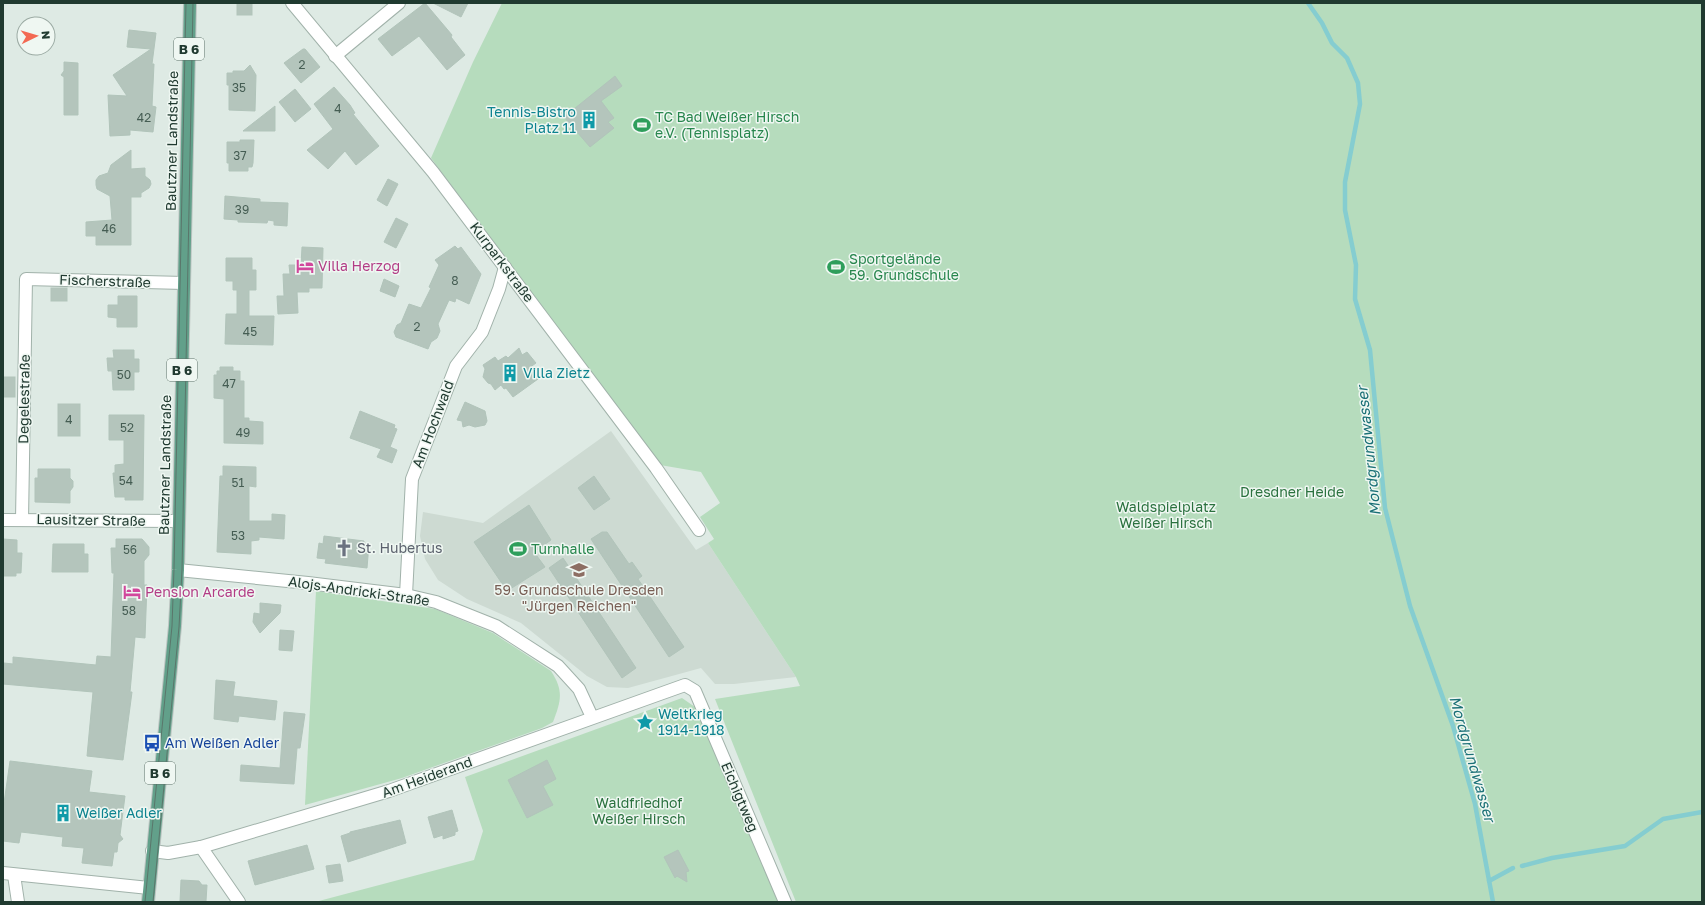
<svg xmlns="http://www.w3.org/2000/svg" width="1705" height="905" viewBox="0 0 1705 905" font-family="'Golos Text',sans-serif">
  <rect width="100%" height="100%" fill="#deeae4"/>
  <path fill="#cddad2" d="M611 431 696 550 708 543 796 677 734 684H715L701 668 628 688 607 687 587 676 521 623 467 599 438 580 425 559 420 536 423 512 483 523Z"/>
  <g fill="#b6dcbd">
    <path d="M502 3H1702V902H796L715 699 800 686 796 677 708 543 714 539 700 517 720 503 701 472 660 465 431 158 473 62Z"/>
    <path d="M316 591 435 609 493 633 551 671C564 691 561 701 553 722L542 728 402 778 305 805Z"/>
    <path d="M682 698 695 707 778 902H315L474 860 483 831 465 777Z"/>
  </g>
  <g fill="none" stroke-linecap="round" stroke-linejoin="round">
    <g stroke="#85cdd0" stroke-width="4.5">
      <path d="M1308 3 1322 23 1332 43 1347 58 1358 83 1360 104 1345 182V210L1356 265 1355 299 1370 350 1385 508 1410 606 1453 726 1475 804 1493 902"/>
      <path d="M1522 866 1552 858 1625 846 1663 819 1702 812"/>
      <path d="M1489 881 1513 868"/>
    </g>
  </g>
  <g fill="#b4c5bc" stroke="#b1c4ba">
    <rect x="237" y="3" width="15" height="12"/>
    <path d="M425 3 452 35 451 37 465 55 447 70 419 36 392 56 378 39Z"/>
    <path d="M433 3H468L461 17Z"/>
    <path d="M129 30 156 33 152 64H154L152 106 156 107 153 132 130 130V135L110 136 108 95 127 96 113 75 151 49 127 47Z"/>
    <path d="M303 49H305L320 67 301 83 284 63Z"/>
    <path d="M64 62 78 63V115H64V77L61 75 64 71Z"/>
    <path d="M250 65 256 75 255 111 229 110V85H227V73H233V71H244Z"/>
    <path d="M615 76 622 86 601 101 614 118 608 122 614 128 590 147 564 117Z"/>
    <path d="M334 87 350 105 355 113 353 114 379 146 356 165 345 151 328 169 307 150 333 129 314 104Z"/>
    <path d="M295 89 311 109 295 122 279 102Z"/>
    <path d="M275 106V131H243Z"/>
    <path d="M240 140H254L253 163 252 167H248V171H229V163H227V142H240Z"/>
    <path d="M131 150V169L145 168V176L150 180 151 184 149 188 141 193V197H131V245H96V236H86V222L112 220 110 196 97 189 96 185V180L99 176 108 173 111 165Z"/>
    <path d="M388 179 398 184 387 206 377 200Z"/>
    <path d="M225 196 260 199V202L288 203 287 226 274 225V221L268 220 267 223 238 222V220L224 219Z"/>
    <path d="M396 218 408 224 396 248 384 242Z"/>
    <path d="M455 246 458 249 461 247 481 274 469 304 456 298 455 302 449 300 438 324 440 331 437 338 431 342 428 349 396 337 394 332 397 325 401 323 409 304 421 308 431 288 429 287 439 265 435 260Z"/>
    <path d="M302 247 323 248 322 288H309V292H297L298 313 278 314 277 296H284L283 274H290L289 265H301Z"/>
    <path d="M226 258H252V270H256V290H249V316H274L273 345 225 344 226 314H237V290H233V281H226Z"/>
    <path d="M384 279 399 286 395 297 380 291Z"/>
    <rect x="51" y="288" width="16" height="13"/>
    <path d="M118 296H137V327H117V318L108 317V305H118Z"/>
    <path d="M519 348 522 355 527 352 536 363 529 368 538 379 513 397 506 388 504 389 501 385 495 390 491 384 488 383 483 377 485 369 483 365 495 357 498 361 506 356 508 358Z"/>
    <path d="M113 350H134V359H139V372H134V390H113L112 371H108L107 358H114Z"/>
    <path d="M220 367H233V371H240V381H244V418H249V421L263 422V444L224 443V399L214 398V375H217V371H220Z"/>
    <rect x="3" y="377" width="12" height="20"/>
    <path d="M465 402 485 411 487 421 485 425 475 427 469 425 463 427 462 421 457 420Z"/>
    <rect x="58" y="404" width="22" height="32"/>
    <path d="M360 411 395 425 394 428 397 429 390 447 397 450 392 463 377 457 381 449 350 438Z"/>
    <path d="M109 415H144L143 500H125V497H115L113 473H115V465L124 464V440H109Z"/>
    <path d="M223 466 256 467V487L249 486V521H272V514L285 515 284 539 259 537V540L251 541V554L217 552 220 476H223Z"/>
    <path d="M38 469H70V478L73 481V487L70 491V503L35 502V478H38Z"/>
    <path d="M594 476 610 499 594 510 578 488Z"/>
    <path d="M529 505 551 540 534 552 545 567 507 591 474 542Z"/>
    <path d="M602 532H607L629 564 632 562 642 576 638 579 684 647 669 657 591 539Z"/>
    <path d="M324 536 364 541V543L369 544 367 568 325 563 326 559 317 558 319 543 323 544Z"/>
    <path d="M3 539 17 540V553H22L21 573H16V576H3Z"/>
    <path d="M116 539H142L149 547V555L144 561V585H147L145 638 135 637 130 692H132L123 760 87 756 93 692 3 684 4 663 13 664V657L96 665 97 656 111 657 114 573H112L111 548H116Z"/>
    <path d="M53 544H84V554H88V572H52Z"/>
    <path d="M563 558 636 668 622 678 549 568Z"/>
    <path d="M260 603 281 605 280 613 260 633 253 622 254 613 260 614Z"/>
    <path d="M280 630 294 631 292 651 279 650Z"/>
    <path d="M216 680 235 682 233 696 277 701 275 720 239 716 238 722 214 719Z"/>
    <path d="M284 712 305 714 300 748H297L294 784 240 781 241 765 280 768Z"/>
    <path d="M547 760 556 779 543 786 553 805 527 818 508 780Z"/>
    <path d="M10 761 92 771 89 792 125 796 120 835 123 839 118 843 117 852H114L112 866 82 863 84 848 62 846 63 837 21 832 19 843 3 841V810Z"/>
    <path d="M452 810 458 831 455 832V835L443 839V835L434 838 428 817Z"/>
    <path d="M400 820 406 843 348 862 341 836 350 833V832Z"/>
    <path d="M307 845 314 869 255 885 248 861Z"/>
    <path d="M678 850 689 871 686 872 687 882 677 876 675 878 664 857Z"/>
    <path d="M340 864 343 881 329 883 326 866Z"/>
    <path d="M181 880 199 881 202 885H207L206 901 180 902Z"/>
  </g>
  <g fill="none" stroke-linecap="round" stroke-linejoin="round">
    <g stroke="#a1b2aa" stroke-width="14">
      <g id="street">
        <path d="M292 3 433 172 656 468 699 530"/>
        <path d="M335 56 399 3"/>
        <path d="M3 520 179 521"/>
        <path d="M22 520 26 279 184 283"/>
        <path d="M178 570 308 583 406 595 436 602 496 626 558 666 579 689 592 717"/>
        <path d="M406 595 412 479 456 366 482 332 499 289 505 267"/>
        <path d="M201 847 239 902"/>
        <path d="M152 851 168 853 201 847 389 791 685 685 695 691 785 902"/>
        <path d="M3 873 149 888"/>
        <path d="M14 875 18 902"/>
      </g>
    </g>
    <g stroke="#bcc4c1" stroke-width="14">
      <path id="primary" d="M148 902 175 626 178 570 190 3"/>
    </g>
    <use href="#street" stroke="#fff" stroke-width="12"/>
    <use href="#primary" stroke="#62a08a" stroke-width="12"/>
    <g stroke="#5a766b" stroke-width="1">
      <path d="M145 902 172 626 174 569 186 3"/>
      <path d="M153 902 179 627 182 570 193 3"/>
    </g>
  </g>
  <defs>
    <g id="building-bare" transform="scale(1.38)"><path d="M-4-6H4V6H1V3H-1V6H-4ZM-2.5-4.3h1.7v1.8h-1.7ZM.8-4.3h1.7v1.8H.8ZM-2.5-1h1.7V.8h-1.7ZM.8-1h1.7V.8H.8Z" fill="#0f9aa8" stroke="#eff7f2" stroke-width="2.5" paint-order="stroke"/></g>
    <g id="stadium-bare" transform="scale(1.38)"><path d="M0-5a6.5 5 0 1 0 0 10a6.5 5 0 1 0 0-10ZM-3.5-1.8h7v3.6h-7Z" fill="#2e9e5b" stroke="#eff7f2" stroke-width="2.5" paint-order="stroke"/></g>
    <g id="hotel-bare" transform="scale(1.38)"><path d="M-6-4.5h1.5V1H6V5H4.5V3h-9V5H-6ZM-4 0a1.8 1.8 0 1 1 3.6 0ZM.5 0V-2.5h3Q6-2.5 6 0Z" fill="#d1479c" stroke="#eff7f2" stroke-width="2.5" paint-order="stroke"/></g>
    <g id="church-bare" transform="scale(1.38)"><path d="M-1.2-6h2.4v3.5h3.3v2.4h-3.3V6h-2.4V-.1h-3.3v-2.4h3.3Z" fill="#6b7280" stroke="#eff7f2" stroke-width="2.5" paint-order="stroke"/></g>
    <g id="school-bare" transform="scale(1.38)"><path d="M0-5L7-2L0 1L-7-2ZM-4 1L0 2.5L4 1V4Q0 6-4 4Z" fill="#8d6e63" stroke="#eff7f2" stroke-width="2.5" paint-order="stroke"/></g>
    <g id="sight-bare" transform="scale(1.38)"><path d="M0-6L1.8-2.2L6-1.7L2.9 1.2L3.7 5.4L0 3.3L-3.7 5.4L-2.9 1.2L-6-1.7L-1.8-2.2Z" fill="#0f9aa8" stroke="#eff7f2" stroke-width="2.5" paint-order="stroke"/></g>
    <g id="bus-bare" transform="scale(1.38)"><path d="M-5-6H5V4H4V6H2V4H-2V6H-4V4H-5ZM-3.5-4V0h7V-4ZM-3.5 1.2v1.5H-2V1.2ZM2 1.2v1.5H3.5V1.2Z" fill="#1a4fb4" stroke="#eff7f2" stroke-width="2.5" paint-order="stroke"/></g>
  </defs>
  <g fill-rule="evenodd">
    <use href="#building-bare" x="589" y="120"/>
    <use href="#stadium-bare" x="642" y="125"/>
    <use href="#hotel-bare" x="305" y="266"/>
    <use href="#stadium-bare" x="836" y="267"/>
    <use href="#building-bare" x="510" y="373"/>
    <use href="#church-bare" x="344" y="548"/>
    <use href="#stadium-bare" x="518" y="549"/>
    <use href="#school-bare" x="579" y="570"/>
    <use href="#hotel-bare" x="132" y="592"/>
    <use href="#sight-bare" x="645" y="722"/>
    <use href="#bus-bare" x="152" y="743"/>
    <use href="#building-bare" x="63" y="813"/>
  </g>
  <g text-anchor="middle" stroke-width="3" stroke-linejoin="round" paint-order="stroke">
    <g font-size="12" fill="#455d53">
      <text x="302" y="69">2</text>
      <text x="239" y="92">35</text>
      <text x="338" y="113">4</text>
      <text x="144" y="122">42</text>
      <text x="240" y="160">37</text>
      <text x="242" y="214">39</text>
      <text x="109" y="233">46</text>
      <text x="455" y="285">8</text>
      <text x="417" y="331">2</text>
      <text x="250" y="336">45</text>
      <text x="124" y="379">50</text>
      <text x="229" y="388">47</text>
      <text x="69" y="424">4</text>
      <text x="127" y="432">52</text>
      <text x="243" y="437">49</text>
      <text x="126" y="485">54</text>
      <text x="238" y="487">51</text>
      <text x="238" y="540">53</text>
      <text x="130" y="554">56</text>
      <text x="129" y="615">58</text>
    </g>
    <g fill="#eff7f2" stroke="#5e736a" stroke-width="1">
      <rect x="174" y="38" width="30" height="22" rx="3"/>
      <rect x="167" y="359" width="30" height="22" rx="3"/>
      <rect x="145" y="762" width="30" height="22" rx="3"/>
    </g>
    <g font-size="13" font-weight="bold" fill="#203a30">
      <text x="189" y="54">B 6</text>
      <text x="182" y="375">B 6</text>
      <text x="160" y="778">B 6</text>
    </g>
    <g font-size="14" fill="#0d838f" stroke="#eff7f2" text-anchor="start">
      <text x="576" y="117" text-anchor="end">Tennis-Bistro<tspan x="576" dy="16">Platz 11</tspan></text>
      <text x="523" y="378">Villa Zietz</text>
      <text x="658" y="719">Weltkrieg<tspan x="658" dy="16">1914-1918</tspan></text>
      <text x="76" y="818">Weißer Adler</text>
    </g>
    <g font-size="14" fill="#27864d" stroke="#eff7f2" text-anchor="start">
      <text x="655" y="122">TC Bad Weißer Hirsch<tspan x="655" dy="16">e.V. (Tennisplatz)</tspan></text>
      <text x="849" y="264">Sportgelände<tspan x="849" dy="16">59. Grundschule</tspan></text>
      <text x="531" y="554">Turnhalle</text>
    </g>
    <g font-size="14" fill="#203a30" stroke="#eff7f2">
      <text transform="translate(172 141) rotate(-89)" y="5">Bautzner Landstraße</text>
      <text transform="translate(502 262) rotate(53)" y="5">Kurparkstraße</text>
      <text transform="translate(105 281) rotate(2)" y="5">Fischerstraße</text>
      <text transform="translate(24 399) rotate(-89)" y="5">Degelestraße</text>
      <text transform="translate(433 424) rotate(-69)" y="5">Am Hochwald</text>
      <text transform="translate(165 465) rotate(-89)" y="5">Bautzner Landstraße</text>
      <text transform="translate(91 520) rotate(1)" y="5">Lausitzer Straße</text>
      <text transform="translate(359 591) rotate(8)" y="5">Alojs-Andricki-Straße</text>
      <text transform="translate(427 777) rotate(-20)" y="5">Am Heiderand</text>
      <text transform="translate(740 797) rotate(67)" y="5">Eichigtweg</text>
    </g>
    <g font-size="14" fill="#b23c85" stroke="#eff7f2" text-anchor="start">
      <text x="318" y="271">Villa Herzog</text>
      <text x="145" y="597">Pension Arcarde</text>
    </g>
    <g font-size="14" fill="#2a713e" stroke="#eff7f2">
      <text x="1292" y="497">Dresdner Heide</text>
      <text x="1166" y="512">Waldspielplatz<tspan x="1166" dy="16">Weißer Hirsch</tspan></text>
      <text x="639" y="808">Waldfriedhof<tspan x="639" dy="16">Weißer Hirsch</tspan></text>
    </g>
    <g font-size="14" fill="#5b616d" stroke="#eff7f2" text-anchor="start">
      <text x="357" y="553">St. Hubertus</text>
    </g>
    <g font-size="14" fill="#785e54" stroke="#eff7f2">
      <text x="579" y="595">59. Grundschule Dresden<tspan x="579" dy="16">"Jürgen Reichen"</tspan></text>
    </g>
    <g font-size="14" fill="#164399" stroke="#eff7f2" text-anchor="start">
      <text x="165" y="748">Am Weißen Adler</text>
    </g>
    <g font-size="15" font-style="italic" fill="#1a7076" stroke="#eff7f2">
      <text transform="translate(1369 451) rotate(-96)" y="5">Mordgrundwasser</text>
      <text transform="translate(1472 759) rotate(74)" y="5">Mordgrundwasser</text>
    </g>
  </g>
  <rect width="1705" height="905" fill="none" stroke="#203a30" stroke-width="8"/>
  <g transform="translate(36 36) rotate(85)"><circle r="19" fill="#eff7f2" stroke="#9caba4"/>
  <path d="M0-3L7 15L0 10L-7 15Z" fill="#f36953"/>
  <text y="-6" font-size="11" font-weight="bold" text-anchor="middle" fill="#203a30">N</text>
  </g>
</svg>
